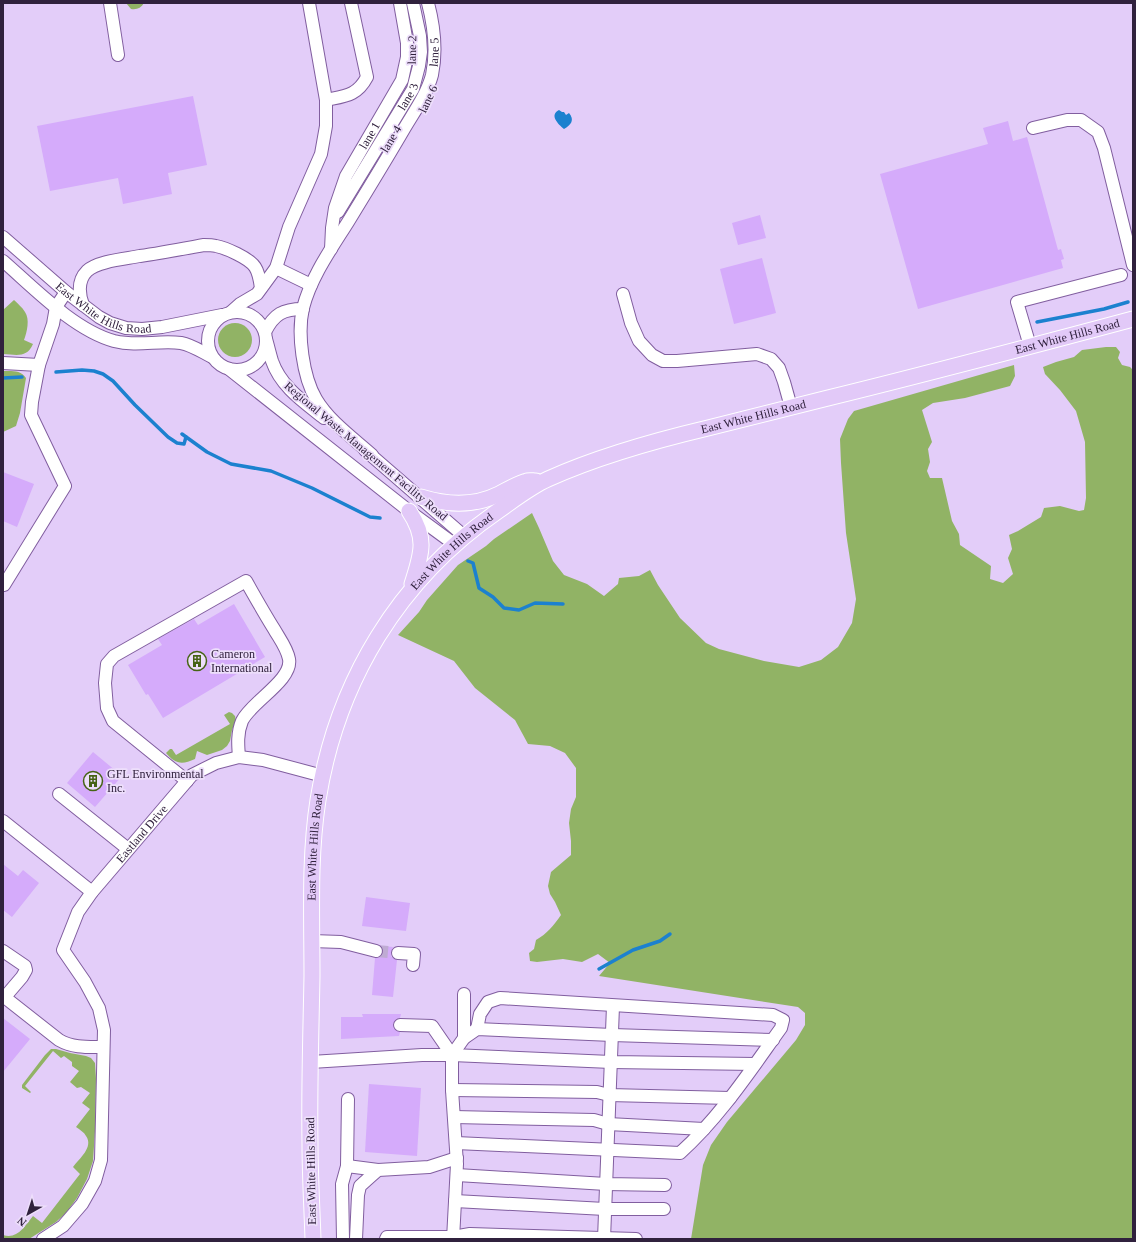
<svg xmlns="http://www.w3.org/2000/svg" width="1136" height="1242" viewBox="0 0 1136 1242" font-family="Georgia,serif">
  <rect width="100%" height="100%" fill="#e3cdf9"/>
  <g fill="#91b365">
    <path d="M126 3H144C141 8 137 10 131 9Z"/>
    <path d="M14 300C18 304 22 307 25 312 30 319 27 332 24 340L33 344C27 358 17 355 3 354V310Z"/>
    <circle cx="235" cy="340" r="17"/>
    <path d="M1106 347H1116L1120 352 1118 358 1122 365 1130 367 1133 370V1239H691L703 1165 711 1145 727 1122 796 1040 805 1025V1013L798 1007 599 976 610 963 598 954 582 962 563 959 537 962 530 961 529 953 534 949 536 940C547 934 554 925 561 915L555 902 550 894 548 886 551 872 571 855V841L569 823 571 809 576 797V768L565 753 550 746 528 744 515 720 475 688 454 661 398 635 419 612 427 600 458 565 486 546 494 539 532 513 539 528 553 561 564 575 587 584 604 596 618 584 619 578 639 576 650 570 658 585 680 618 706 643 719 649 764 661 799 667 821 660 838 647 852 623 856 599 846 533 841 463 840 439 848 419 854 411 1014 365 1015 376 1010 386 965 398 933 403 922 410 932 442 928 449 930 462 927 471 930 478H942L952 521 959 534 960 545 991 566 990 579 1003 583 1013 574 1008 558 1012 549 1009 535 1018 531 1041 517 1044 508 1060 506 1079 511 1084 510 1086 498 1085 442 1076 411 1060 390 1045 374 1043 367 1056 362 1074 357 1082 350Z"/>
    <path d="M3 371C12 371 21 370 26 378L20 413 16 426 3 432Z"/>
    <path d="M229 712 232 713 235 716 236 721 232 730 230 741 227 746 222 750 207 755 197 751 195 759C182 765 175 764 166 753L170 749H172L176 755 230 724 224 715Z"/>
    <path d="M51 1049H56L70 1053 86 1056 91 1058 95 1063 96 1079 95 1131 93 1161 87 1179 77 1198 66 1213 56 1222 29 1239H3V1235C17 1240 25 1226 33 1216L42 1223 80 1174 73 1167C79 1159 94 1147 86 1136 84 1132 80 1130 76 1127L90 1109 82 1103 90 1093 81 1087 77 1088 70 1082 79 1071 72 1066V1062L64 1056 61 1058 53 1051 25 1086 31 1092 30 1093 22 1088V1085L45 1055Z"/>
  </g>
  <path fill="#1c81cf" d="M559 110 562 112H564L566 115 569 113C575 120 571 125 564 129 558 124 549 115 559 110Z"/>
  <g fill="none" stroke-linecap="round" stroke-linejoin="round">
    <g stroke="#1c81cf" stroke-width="3.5">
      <path d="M1037 322 1104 309 1128 302"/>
      <path d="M56 372 82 370 94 371 103 374 113 381 135 405 168 437 177 443 184 444 186 437"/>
      <path d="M3 378 22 377"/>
      <path d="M182 434 207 452 231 464 271 471 312 488 370 517 380 518"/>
      <path d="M468 561 473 563 479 588 493 597 504 608 519 610 535 603 563 604"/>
      <path d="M599 969 633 950 660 941 670 934"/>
    </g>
  </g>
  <g fill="#d5abfb">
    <path d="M193 96 207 165 168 173 172 194 123 204 118 178 50 191 37 126Z"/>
    <path d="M1008 121 1013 141 1027 137 1058 250 1061 249 1064 259 1061 260 1063 268 918 309 880 174 988 144 983 128Z"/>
    <path d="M760 215 766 238 738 245 732 223Z"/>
    <path d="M762 258 776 313 734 324 720 269Z"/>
    <path d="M3 472 34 484 17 527 3 521Z"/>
    <path d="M234 604 265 657 163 718 148 694 146 695 128 665 162 645 158 639 194 619 198 625Z"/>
    <path d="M93 752 122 776 95 807 67 783Z"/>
    <path d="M3 864 18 876 23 870 39 883 12 917 3 910Z"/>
    <path d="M366 897 410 903 406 931 362 926Z"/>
    <path d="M382 946 393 947 391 952V956L394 959 397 960 393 997 372 995 375 958H378L382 956 383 952Z"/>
    <path d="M362 1014H401L400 1018 396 1019 393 1024 394 1029 400 1032 399 1036 341 1039V1017H363Z"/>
    <path d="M3 1018 30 1039 3 1072Z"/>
    <path d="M369 1084 421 1088 417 1156 365 1152Z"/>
  </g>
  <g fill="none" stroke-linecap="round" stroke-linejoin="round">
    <path stroke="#bfabd3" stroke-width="12" stroke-dasharray="12 6" stroke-linecap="butt" d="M376 951 398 953"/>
    <g stroke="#815e9f" stroke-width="14">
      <g id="minor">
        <path d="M110 3 118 55"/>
        <path d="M326 100C345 96 357 96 367 77L351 3"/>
        <path d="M1033 128 1067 120H1081L1098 132 1104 148 1133 265"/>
        <path id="s1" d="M338 212 413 89 419 66 421 52 420 36 413 3"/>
        <path id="s2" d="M3 237 66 292 99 317 110 323 126 328 142 329 162 327 222 315"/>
        <path id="s3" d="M331 249 332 228 335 208 346 176 402 80 407 57V43L400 3"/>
        <path d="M3 261C34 288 74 330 114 341 138 347 158 340 181 343 192 345 202 352 212 357"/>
        <path d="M276 268 311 285"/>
        <path d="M623 294 631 323 639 341 652 355 663 361H677L757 354 771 359 779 368 784 382 791 407"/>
        <path d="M83 305C79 294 77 281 87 271 98 261 125 259 140 256 161 253 182 249 204 245 208 245 212 245 216 246 226 248 249 258 255 267 259 273 260 281 261 288"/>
        <circle cx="237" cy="341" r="29"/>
        <path d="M231 312 240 304 257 294 276 268 289 227 321 154 326 126V100L309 3"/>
        <path d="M265 332C274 314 283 309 303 309"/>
        <path d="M266 339C268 346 270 354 272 361 281 387 304 402 324 418"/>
        <path d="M1030 346 1017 302 1121 275"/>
        <path d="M3 363 39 365"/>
        <path d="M229 369 409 511 454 544"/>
        <path d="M365 450 464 536"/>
        <path id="s4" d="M372 455C353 438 329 421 316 399 303 377 297 334 303 308 311 277 331 249 348 222 367 191 386 160 404 129 414 112 427 94 432 75 437 51 434 26 428 3"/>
        <path d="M4 585 65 486 31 415 32 402 39 365 53 324 56 307 66 292"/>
        <path d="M187 781 113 721 107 708 105 683 107 664 114 656 246 581C255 597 264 613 274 629 279 638 287 648 289 659 293 680 251 702 242 721 237 733 238 745 239 757"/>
        <path d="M59 794 128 849"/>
        <path d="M3 821 92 892"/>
        <path d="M312 941 341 942 376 951"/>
        <path d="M3 951 25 966 26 970 22 977 4 998"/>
        <path d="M398 953 414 954 413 965"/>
        <path d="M464 994V1038"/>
        <path d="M3 996 59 1040C73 1048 87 1047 103 1047"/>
        <path d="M400 1025 432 1026 452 1055"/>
        <path d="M452 1055 464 1038 477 1029 612 1035 773 1040"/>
        <path d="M452 1055 611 1062 755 1064"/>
        <path d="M311 1062 422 1055H452V1090L457 1164 453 1239"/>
        <path d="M452 1090 597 1092 609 1095 730 1098"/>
        <path d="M454 1117 594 1120 608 1124 704 1129"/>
        <path d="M456 1143 680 1153C720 1117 750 1071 781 1028L783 1020 773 1015 500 998 488 1002 480 1014 477 1029"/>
        <path d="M347 1166 378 1170"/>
        <path d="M457 1175 606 1184 665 1185"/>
        <path d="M455 1201 605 1209H664"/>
        <path id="s5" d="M43 1239 63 1226 82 1204 95 1181 101 1160 104 1030 99 1008 85 982 63 950 78 912 92 892 192 775 216 763 239 757 263 760 323 776"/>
        <path d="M343 1239 342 1184 347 1166 348 1099"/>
        <path d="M356 1239 358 1195 360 1186 370 1177 378 1170 429 1167 457 1158"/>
        <path d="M386 1239 387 1237H453L470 1234 636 1239"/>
        <path d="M604 1239 613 1006"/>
      </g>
    </g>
    <g stroke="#fff" stroke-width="17">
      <g id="major">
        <path d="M421 497C447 505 475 506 499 494 507 490 518 483 527 481 529 480 533 481 536 481"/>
        <path d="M409 511C428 539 421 555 412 584"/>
        <path id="s6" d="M313 1239C312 1207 310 1176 310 1144 309 1088 311 1032 312 976 312 917 309 858 318 800 337 681 399 579 498 511 514 500 530 487 548 479 599 456 653 441 708 428 748 418 788 408 828 398 930 373 1032 346 1133 319"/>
      </g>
    </g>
    <use href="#minor" stroke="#fff" stroke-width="12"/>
    <use href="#major" stroke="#e2c9f8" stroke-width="15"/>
  </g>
  <defs>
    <g id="building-ring" transform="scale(1)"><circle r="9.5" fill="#eddefb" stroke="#466315" stroke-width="1.5"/><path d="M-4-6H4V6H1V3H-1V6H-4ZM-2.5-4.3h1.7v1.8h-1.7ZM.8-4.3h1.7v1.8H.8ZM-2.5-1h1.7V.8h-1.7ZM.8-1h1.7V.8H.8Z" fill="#466315"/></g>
  </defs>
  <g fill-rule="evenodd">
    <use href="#building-ring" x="197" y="661"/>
    <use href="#building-ring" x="93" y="781"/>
  </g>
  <g text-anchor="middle" stroke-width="3.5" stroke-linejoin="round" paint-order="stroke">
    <g font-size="12" fill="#30213d" stroke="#eddefb">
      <text transform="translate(412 50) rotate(-89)" y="4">lane 2</text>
      <text dy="4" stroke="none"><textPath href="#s4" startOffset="463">lane 5</textPath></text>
      <text dy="4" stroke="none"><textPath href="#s1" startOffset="135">lane 3</textPath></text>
      <text transform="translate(428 99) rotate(-65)" y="4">lane 6</text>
      <text dy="4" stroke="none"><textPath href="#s3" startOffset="122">lane 1</textPath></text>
      <text transform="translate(391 139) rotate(-59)" y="4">lane 4</text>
      <text dy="4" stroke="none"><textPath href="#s2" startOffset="126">East White Hills Road</textPath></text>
      <text dy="4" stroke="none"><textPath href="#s6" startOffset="1388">East White Hills Road</textPath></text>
      <text dy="4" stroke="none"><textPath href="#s6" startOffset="1064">East White Hills Road</textPath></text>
      <text transform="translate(366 451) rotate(40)" y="4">Regional Waste Management Facility Road</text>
      <text dy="4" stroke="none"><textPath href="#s6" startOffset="728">East White Hills Road</textPath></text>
      <text dy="4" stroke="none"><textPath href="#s5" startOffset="464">Eastland Drive</textPath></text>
      <text dy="4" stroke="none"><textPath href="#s6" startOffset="392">East White Hills Road</textPath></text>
      <text transform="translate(311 1171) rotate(-91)" y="4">East White Hills Road</text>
    </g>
    <g font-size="12" fill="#30213d" stroke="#eddefb" text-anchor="start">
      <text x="211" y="658">Cameron<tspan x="211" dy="14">International</tspan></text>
      <text x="107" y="778">GFL Environmental<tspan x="107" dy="14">Inc.</tspan></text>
    </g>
  </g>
  <rect width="1136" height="1242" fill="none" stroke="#30213d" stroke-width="8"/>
  <g transform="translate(28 1214) rotate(219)" stroke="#eddefb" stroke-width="3" paint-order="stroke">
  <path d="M0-3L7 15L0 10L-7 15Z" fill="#30213d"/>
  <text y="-6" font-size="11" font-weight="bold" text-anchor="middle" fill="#30213d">N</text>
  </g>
</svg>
